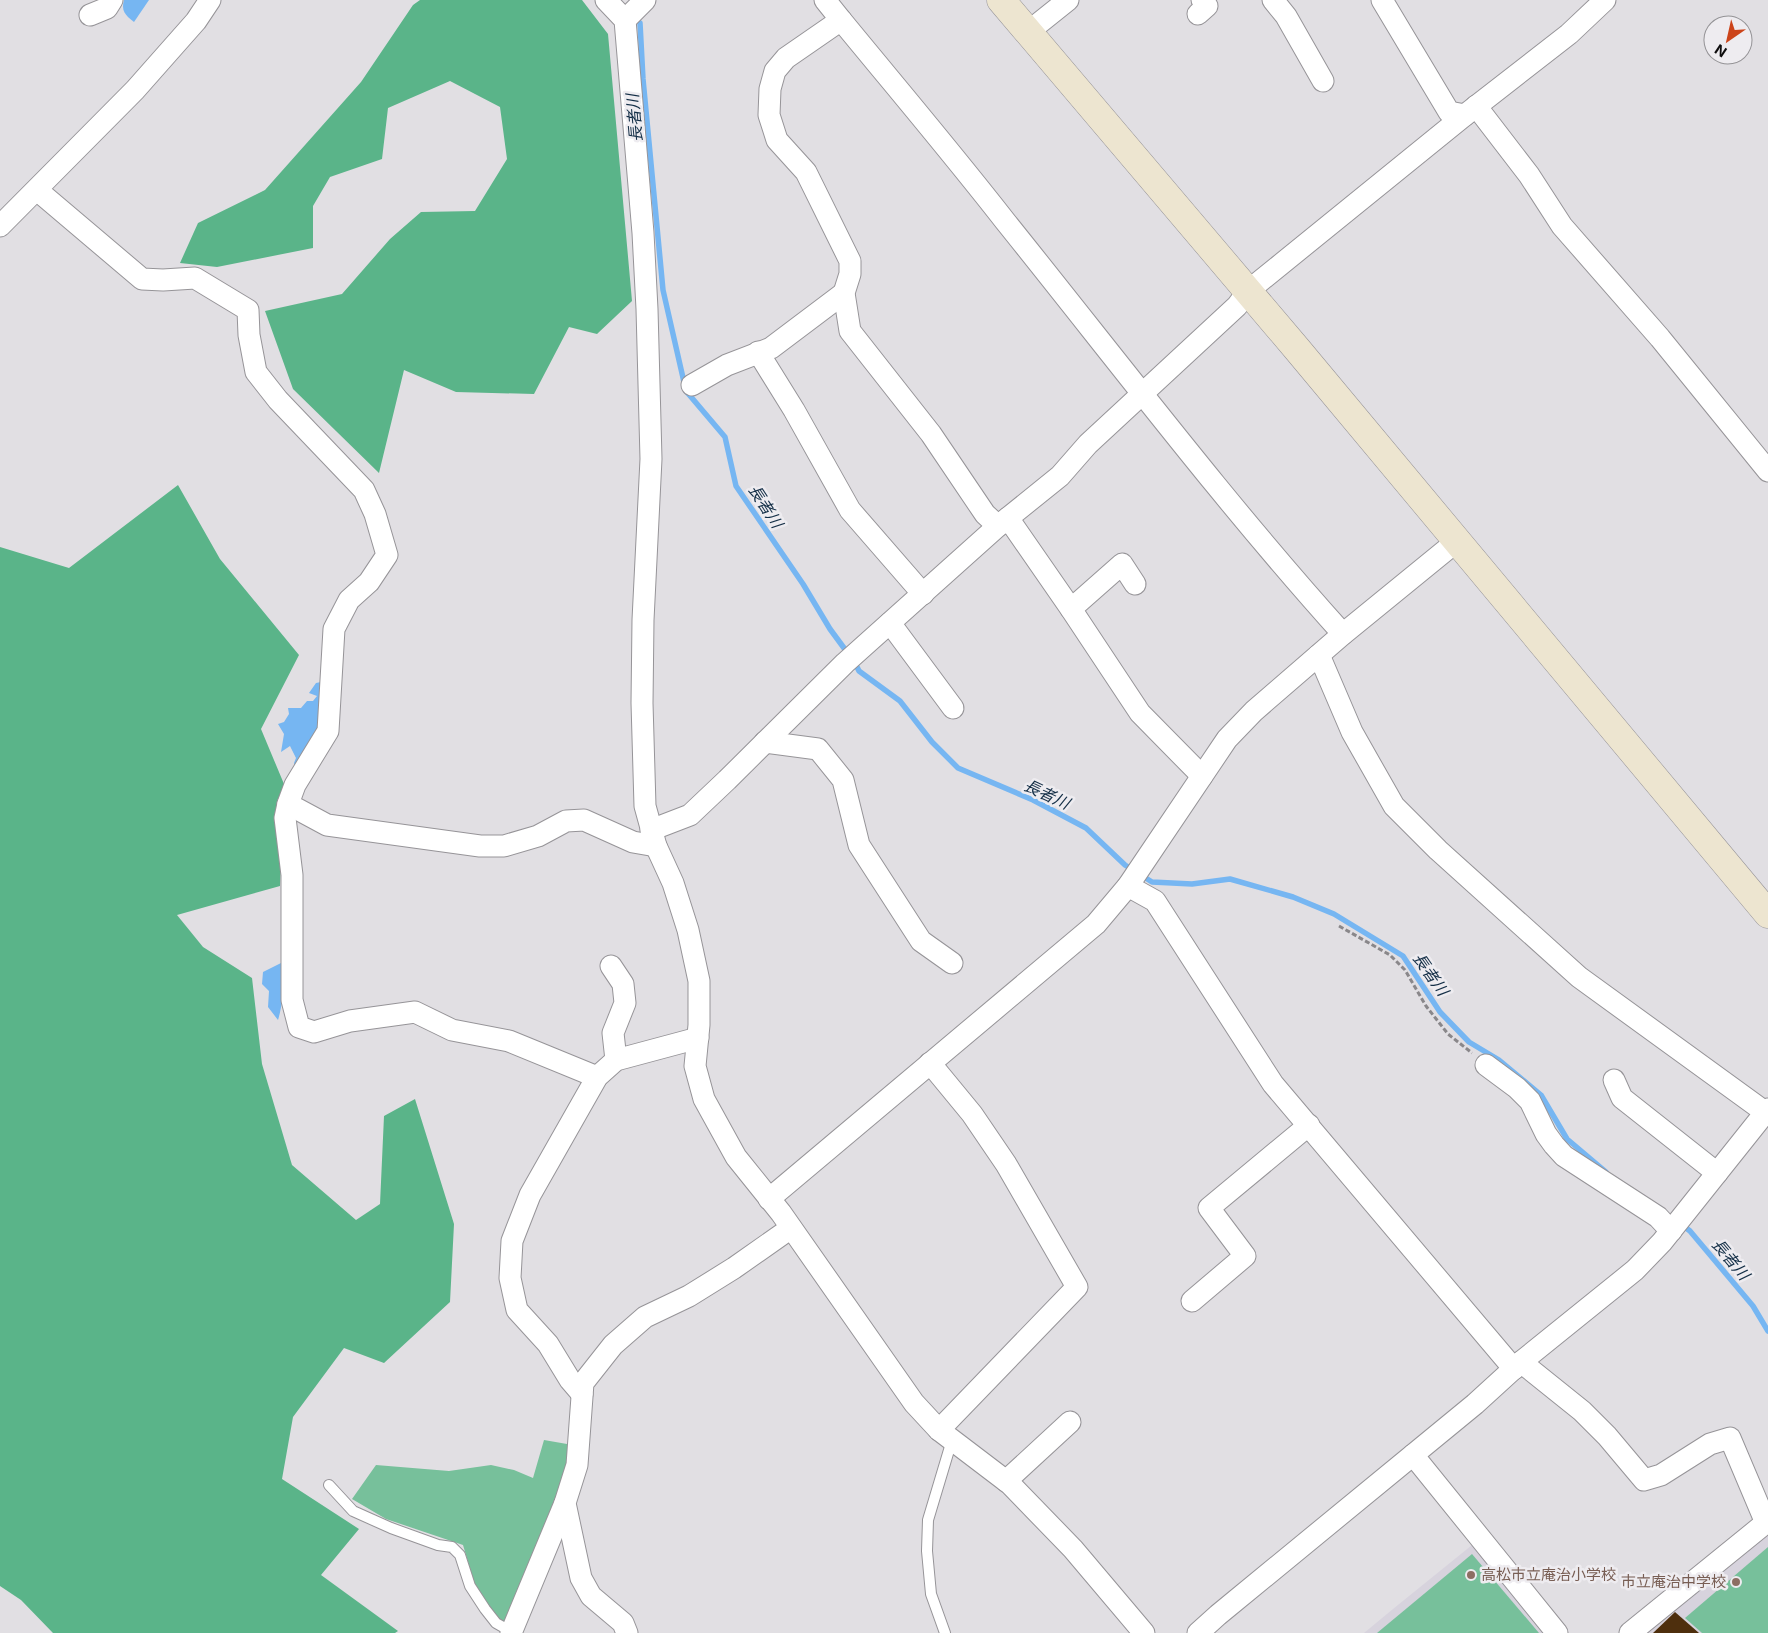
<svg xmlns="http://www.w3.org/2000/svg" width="1768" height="1633" viewBox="0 0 1768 1633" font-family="Inter,'Noto Sans JP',sans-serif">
  <rect width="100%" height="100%" fill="#e1dfe3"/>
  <g fill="#d7d3dd">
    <path d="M1768 1531V1633H1638Z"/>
    <path d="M1477 1541 1554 1633H1364L1393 1609Z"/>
  </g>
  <g fill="#77c09b">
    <path d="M544 1440 567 1444 568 1465 506 1625 491 1613 474 1582 463 1545 386 1519 352 1499 376 1465 449 1471 491 1465 514 1470 533 1478Z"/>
    <path d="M1768 1547V1633H1702L1685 1618Z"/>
    <path d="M1472 1554 1539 1633H1377Z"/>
  </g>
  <g fill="#5ab489">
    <path d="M420 0H582L608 34 632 301 597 334 569 327 534 394 456 392 404 370 379 473 293 389 265 311 342 294 390 239 421 212 475 211 507 159 500 107 450 81 388 108 382 159 330 177 313 206V248L217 267 180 263 198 223 265 190 361 82 413 5Z"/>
    <path d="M178 485 220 559 299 655 261 729 284 784 280 886 177 915 203 947 252 978 262 1064 292 1165 356 1220 380 1204 384 1116 415 1099 454 1224 450 1302 384 1363 344 1348 293 1417 282 1479 359 1529 321 1575 398 1631 395 1633H53L21 1600 0 1586V547L69 568Z"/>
  </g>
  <g fill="#76b6f2">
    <path d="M124 0H149L134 22C125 15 121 11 124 0Z"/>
    <path d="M321 682 322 730 296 770 294 763 296 758 290 746 281 752 284 734 278 724 284 722 289 714 288 708H301L307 701H313L317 696 309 693 316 683Z"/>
    <path d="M283 962C283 981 284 1001 278 1020L268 1007 269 991 262 984 263 972Z"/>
  </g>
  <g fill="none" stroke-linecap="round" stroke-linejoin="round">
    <g stroke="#76b6f2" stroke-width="5.5">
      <path d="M640 23 643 79 663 290 686 391 725 437 736 486 803 584 830 629 855 663 859 671 900 701 932 742 958 768 1033 800 1086 828 1125 865 1152 882 1192 884 1230 879 1293 897 1334 914 1403 956 1440 1012 1469 1042 1499 1060 1541 1095 1567 1139 1606 1172"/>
      <path d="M1681 1224 1690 1231 1753 1306 1768 1331"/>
    </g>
  </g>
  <path fill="#4e2f0d" d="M1675 1612 1699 1633H1653Z"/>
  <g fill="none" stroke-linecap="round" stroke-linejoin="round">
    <g stroke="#969498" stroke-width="12">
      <g id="lane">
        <path d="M329 1485 353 1511 391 1528 438 1545 452 1547 460 1555 470 1586 485 1609 496 1623 512 1632"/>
        <path d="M945 1633 931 1594 927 1551 928 1520 952 1440"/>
      </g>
    </g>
    <g stroke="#969498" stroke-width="23">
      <g id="street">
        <path d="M606 0 625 20 643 233 647 309 651 459 643 620 642 703 645 806 656 846 673 883 688 930 699 981V1025L695 1066 704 1099 736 1157 781 1213 914 1403 939 1430 1010 1484 1073 1549 1144 1633"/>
        <path d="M825 0 841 20 786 58 775 71 770 89 769 115 777 140 806 172 850 261V274L844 293 850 331 931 434 985 514 998 526"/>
        <path d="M1273 0 1286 16 1323 81"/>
        <path d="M1382 0 1449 112 1465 115"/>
        <path d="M1198 14 1207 6 1202 0"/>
        <path d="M90 15 107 8 112 0"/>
        <path d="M625 20 645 0"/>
        <path d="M841 20C896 87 952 153 1005 221 1116 359 1224 502 1343 634"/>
        <path d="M1028 32 1068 0"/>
        <path d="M1476 106 1529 175 1562 226 1660 338 1768 471"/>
        <path d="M37 190 142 279 163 280 195 278 248 310 249 335 256 372 278 400 364 490 375 514 387 555 369 582 349 600 334 629 328 731 295 785 288 804 327 825 480 846H504L538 836 566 821 584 820 633 842 656 846"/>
        <path d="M0 226 135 90 196 21 210 0"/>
        <path d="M758 352 794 410 850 510 923 594"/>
        <path d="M692 385 727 365 771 348 844 293"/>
        <path d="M1008 518 1071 609 1140 713 1202 776"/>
        <path d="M1071 609 1122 564 1135 584"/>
        <path d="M890 623 953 708"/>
        <path d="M1319 655 1352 732 1394 806 1438 850 1579 977 1765 1112"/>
        <path d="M765 742 818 749 843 780 859 845 921 941 952 963"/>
        <path d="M288 804 285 818 292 875V1000L299 1027 314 1032 350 1021 415 1012 452 1030 509 1041 597 1077"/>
        <path d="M651 830 690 815 727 780 845 663 998 526 1060 476 1088 444 1237 306 1248 291 1465 115 1569 34 1605 0"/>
        <path d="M1128 886 1155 901 1273 1084 1514 1369"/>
        <path d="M611 966 623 984 625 1003 613 1033 616 1060"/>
        <path d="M930 1063 972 1114 1006 1164 1077 1287 939 1430"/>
        <path d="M1486 1065 1517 1088 1530 1101 1546 1134 1554 1145 1564 1156 1658 1217 1671 1231"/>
        <path d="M1614 1080 1622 1098 1717 1173"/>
        <path d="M769 1199 1096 924 1128 886 1227 739 1254 711 1343 634 1457 541"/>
        <path d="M1192 1301 1245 1256 1209 1208 1309 1125"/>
        <path d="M1521 1362 1582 1411 1607 1436 1644 1480 1661 1475 1710 1444 1730 1438 1766 1523"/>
        <path d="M582 1394 570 1380 548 1344 517 1310 510 1278 512 1241 530 1195 597 1077 616 1060 698 1038"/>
        <path d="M1413 1455 1557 1633"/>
        <path d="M1006 1481 1070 1422"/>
        <path d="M511 1633 565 1503"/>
        <path d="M627 1633 623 1623 591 1596 581 1578 565 1503 577 1465 583 1383 613 1345 645 1317 689 1296 734 1268 791 1228"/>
        <path d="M1198 1633 1218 1615 1475 1404 1521 1362 1635 1270 1662 1242 1768 1109"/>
        <path d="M1630 1633 1768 1521"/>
      </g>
    </g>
    <g stroke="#969498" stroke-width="29">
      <path id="secondary" d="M1001 0 1297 349 1768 914"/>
    </g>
    <path stroke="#89878a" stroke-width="3" stroke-dasharray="5 2.5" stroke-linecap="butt" d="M1339 926 1390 955 1405 970 1426 1006 1448 1034 1472 1053"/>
    <use href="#lane" stroke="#fff" stroke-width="10"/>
    <use href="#street" stroke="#fff" stroke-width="21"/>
    <use href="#secondary" stroke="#ede5d0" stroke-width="28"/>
  </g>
  <g fill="#8d6e63" stroke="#eeecf0" stroke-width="2">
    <circle cx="1471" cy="1575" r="5"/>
    <circle cx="1736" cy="1582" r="5"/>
  </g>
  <g text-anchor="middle" stroke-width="5" stroke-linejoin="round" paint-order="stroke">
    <g font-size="15" fill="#785e54" stroke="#eeecf0" text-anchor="start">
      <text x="1481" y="1580">高松市立庵治小学校</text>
      <text x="1726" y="1587" text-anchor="end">市立庵治中学校</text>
    </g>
    <g font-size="16" font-style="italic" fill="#132e46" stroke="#eeecf0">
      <text transform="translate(634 118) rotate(-95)" y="6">長者川</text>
      <text transform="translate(766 506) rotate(57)" y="6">長者川</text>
      <text transform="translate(1047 794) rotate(25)" y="6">長者川</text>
      <text transform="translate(1431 974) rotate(55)" y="6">長者川</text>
      <text transform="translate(1731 1259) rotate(50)" y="6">長者川</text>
    </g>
  </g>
  <g transform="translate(1728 40) rotate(214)"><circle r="24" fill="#eeecf0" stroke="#949396"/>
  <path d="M0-4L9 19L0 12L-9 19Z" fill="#cc441a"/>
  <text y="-8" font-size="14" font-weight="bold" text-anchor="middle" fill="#0e0d0e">N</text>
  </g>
</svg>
